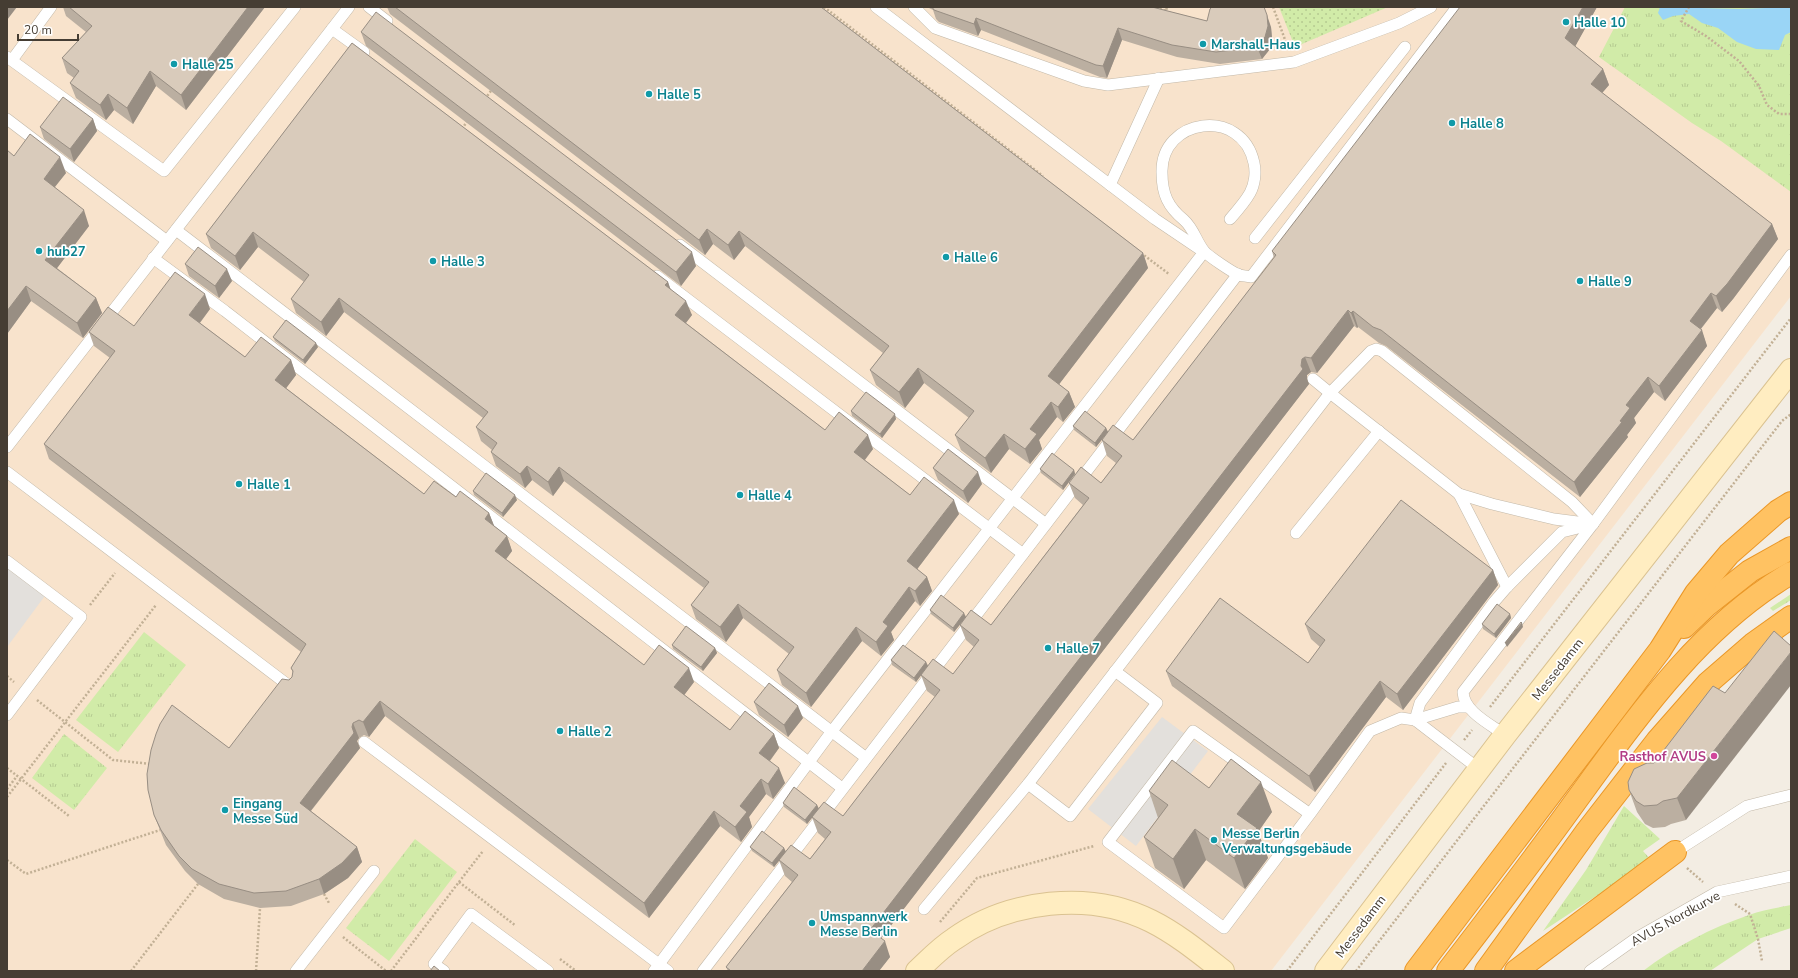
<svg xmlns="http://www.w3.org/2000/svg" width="1798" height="978" viewBox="0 0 1798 978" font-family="'Nunito Sans',sans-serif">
  <defs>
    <pattern id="grass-tufts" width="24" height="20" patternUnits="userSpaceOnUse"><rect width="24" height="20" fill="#d1eba8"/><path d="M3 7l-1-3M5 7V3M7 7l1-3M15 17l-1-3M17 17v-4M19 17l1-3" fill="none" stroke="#b5ca91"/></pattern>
    <pattern id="forest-firs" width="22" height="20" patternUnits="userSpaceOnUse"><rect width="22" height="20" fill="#d1eba8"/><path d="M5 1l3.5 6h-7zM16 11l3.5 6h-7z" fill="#b5ca91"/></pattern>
    <pattern id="garden-dots" width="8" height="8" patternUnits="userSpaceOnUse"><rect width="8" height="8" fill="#d1eba8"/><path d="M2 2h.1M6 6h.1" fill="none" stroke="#b5ca91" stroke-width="1.8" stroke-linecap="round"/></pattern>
  </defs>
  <rect width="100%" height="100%" fill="#f3ede3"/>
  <path fill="#f8e3cc" d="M7 7H1791V296L1271 971H7Z"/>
  <g fill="url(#grass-tufts)">
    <path d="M1625 7H1791V192L1721 141 1692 123 1599 57Z"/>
    <path d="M144 632 186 665 118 752 76 720Z"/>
    <path d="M64 734 107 768 74 810 32 778Z"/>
    <path d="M1624 806 1660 839 1643 851 1651 860 1543 931 1586 870Z"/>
    <path d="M415 839 457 872 389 961 346 928Z"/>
    <path d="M1791 905V928L1758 939 1710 971H1643C1674 947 1711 928 1749 915 1762 910 1777 908 1791 905Z"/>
  </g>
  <path fill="url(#forest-firs)" d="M1791 594V600L1773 611 1770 608Z"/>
  <path fill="url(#garden-dots)" d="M1279 7H1388L1295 47Z"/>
  <g fill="#e3e0dc">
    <path d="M7 558 50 589 7 647Z"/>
    <path d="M1162 717 1208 751 1136 846 1088 809Z"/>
  </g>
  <path fill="#9ad5f6" d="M1660 7 1739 9 1791 7V32L1785 35 1779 50 1756 49 1737 42 1718 28 1702 23 1689 14 1673 16 1663 20 1658 13Z"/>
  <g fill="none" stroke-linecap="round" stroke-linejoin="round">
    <g stroke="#c2b8a8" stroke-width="12">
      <g id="lane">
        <path d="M369 7 387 21"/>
        <path d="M914 7 935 28 1084 81 1108 85 1294 62 1399 23 1431 7"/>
        <path d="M332 29 364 52"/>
        <path d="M7 57 164 171 295 7"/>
        <path d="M12 60 51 7"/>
        <path d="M7 119 167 241"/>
        <path d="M1110 185 1159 78"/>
        <path d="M1230 219C1237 211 1245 202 1250 193 1255 184 1256 172 1254 163 1242 106 1160 118 1162 173 1162 194 1168 207 1184 220 1194 229 1196 241 1204 251 1208 256 1232 272 1239 275 1242 276 1247 276 1251 277L1457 7"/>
        <path d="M176 230 865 757"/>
        <path d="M1255 238 1405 47"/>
        <path d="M680 245 1046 524"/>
        <path d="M153 258 225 311 842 788"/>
        <path d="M657 276 1023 554"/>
        <path d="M1313 379 1330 393 1371 351 1376 349 1382 351 1572 502 1593 524"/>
        <path d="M7 447 349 7"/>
        <path d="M7 472 292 688"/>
        <path d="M1459 494 1507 587"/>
        <path d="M1296 533 1379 431"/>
        <path d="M7 561 81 617 7 715"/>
        <path d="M1415 720 1420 703 1494 602 1507 587 1562 532 1586 526"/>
        <path d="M1415 720 1479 769"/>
        <path d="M1505 735C1490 724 1464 712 1463 692L1593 524 1791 255"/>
        <path d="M364 742 668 971"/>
        <path d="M1028 784 1070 816 1157 703 1115 671"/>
        <path d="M1310 814 1224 928 1108 842 1193 731 1310 814 1370 731 1401 718 1415 720 1458 707H1468"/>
        <path d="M1675 852 1747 806 1791 795"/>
        <path d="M924 909 1028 784 1330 393 1459 494 1492 504 1554 519 1593 524"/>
        <path d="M296 971 374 871"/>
        <path d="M444 971 434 964 471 914 548 971"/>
        <path d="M654 971 832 731 1204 252 1155 219 876 7"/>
        <path d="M703 971 1238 274"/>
        <path d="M1590 971 1638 937 1717 892 1791 876"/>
      </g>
    </g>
    <g stroke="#dac291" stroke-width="24">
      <g id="secondary">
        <path d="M917 971C929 960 940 948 954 939 1008 900 1090 890 1151 921 1177 934 1200 953 1223 971"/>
        <path d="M1326 971 1505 735 1791 370"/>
      </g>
    </g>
    <g stroke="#ea9727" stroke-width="24">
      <g id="highway">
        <path d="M1684 627 1707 605 1750 571 1791 548"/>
        <path d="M1416 971 1660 650 1696 593 1729 554 1778 511 1791 503"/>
        <path d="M1448 971C1491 915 1534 859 1575 802 1637 717 1699 627 1791 573"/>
        <path d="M1486 971 1587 831 1657 741 1708 683 1753 644 1791 617"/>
        <path d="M1516 971 1675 852"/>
      </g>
    </g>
    <g stroke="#c2b095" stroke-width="2.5" stroke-dasharray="2 2" stroke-linecap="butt">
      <path d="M824 7 1043 176"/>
      <path d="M1156 7 1166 11 1167 7"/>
      <path d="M1273 7 1288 48"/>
      <path d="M1689 7 1681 21 1706 36 1739 61 1759 86 1767 105 1779 114H1791"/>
      <path d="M485 99 493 88"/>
      <path d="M462 129 468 120"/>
      <path d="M1141 253 1169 274"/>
      <path d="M90 605 115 573"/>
      <path d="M7 676 14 682"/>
      <path d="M37 700 113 760 151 764"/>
      <path d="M1490 707 1791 318"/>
      <path d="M1464 740 1472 730"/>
      <path d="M7 768 69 816"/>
      <path d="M7 789 17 776"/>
      <path d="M7 797 156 605"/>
      <path d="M7 860 26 874 160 830"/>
      <path d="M1687 868 1703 882"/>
      <path d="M459 882 483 851"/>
      <path d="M324 894 329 903"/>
      <path d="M1735 904 1750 914 1758 939 1762 961"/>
      <path d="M940 922 977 878 1094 846"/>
      <path d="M343 937 386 971"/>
      <path d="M560 959 576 971"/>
      <path d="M131 971 198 884"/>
      <path d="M256 971 260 908"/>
      <path d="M391 971 459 882 516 926"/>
      <path d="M1287 971 1446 763"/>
      <path d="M1356 971 1782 421 1791 414"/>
    </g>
    <use href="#lane" stroke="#fff" stroke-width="11"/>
    <use href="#secondary" stroke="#ffedc1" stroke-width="22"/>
    <use href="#highway" stroke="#ffc262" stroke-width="22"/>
  </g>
  <g fill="#bbafa1">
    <path d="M63 7H265L186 110 156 86 133 124 114 110 106 120 76 98 70 83 74 78 67 73 62 58 86 32 66 16Z"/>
    <path d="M387 7H821L1143 253 1148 268 1059 384 1069 392 1075 407 1063 422 1057 417 1039 440 1042 449 1030 464 1009 449 991 473 961 450 955 435 969 418 924 383 905 408 876 385 870 370 883 353 745 246 734 260 713 244 705 255 390 14Z"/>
    <path d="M927 7H1152L1207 21 1271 27 1272 38 1270 49 1262 59 1220 64 1177 57 1122 40 1107 78 1100 77 981 30 978 36 939 22 936 19 933 10Z"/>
    <path d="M1597 7 1575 46 1603 69 1609 85 1602 93 1772 224 1778 239 1733 299 1722 312 1717 308 1701 329 1707 346 1665 401 1654 392 1634 418 1636 423 1627 435 1628 437 1580 497 1386 346 1379 343 1358 327 1357 328 1354 326 1317 373 1311 372 1307 375V379L1309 384 881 938 890 957 879 971H728L726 967 792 882 785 876 779 860 810 859 825 839 818 833 812 817 843 816 935 697 927 691 921 675 953 674 974 647 966 640 960 625H991L1083 505 1075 498 1069 483H1101L1116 463 1107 456 1102 440H1133L1274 258 1272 251Z"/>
    <path d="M361 32 696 266 681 286 366 46Z"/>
    <path d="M352 43 668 282 670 288 692 315 686 323 825 430 873 449 865 460 910 495 959 514 917 569 927 577 932 591 920 606 915 601 891 632 894 640 881 656 862 641 811 707 782 685 777 670 789 654 743 618 726 642 696 619 691 605 704 588 564 481 553 496 532 480 525 488 496 466 491 452 492 450 481 441 476 427 483 418 344 312 326 336 296 313 291 299 304 282 258 247 240 270 211 248 206 234Z"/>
    <path d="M93 119 97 131 74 162 44 139 40 127Z"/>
    <path d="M14 156 66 173 55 187 89 226 57 268 96 298 102 313 83 338 31 301 7 334Z"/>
    <path d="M185 264 232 281 219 298 189 276Z"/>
    <path d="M210 309 200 323 245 357 291 360 296 375 286 388 424 494 456 497 489 513 494 526 507 536 512 551 506 559 644 665 694 682 684 695 730 730 774 734 779 748 770 761 785 783 773 799 766 794 749 817 752 827 741 842 720 826 649 918 385 716 369 737 364 735 359 738 357 741 360 748 311 811 357 847 362 862 348 878 324 894 291 906 260 908 224 899 198 884 185 871 166 845 154 815 229 748 289 680 292 677 293 673 291 668 301 652 49 459 44 444 110 358 94 346 89 332 134 326Z"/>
    <path d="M273 337 318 347 305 364 275 341Z"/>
    <path d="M851 411 896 419 882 438 852 416Z"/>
    <path d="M1073 426 1106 428 1108 432 1096 447 1074 430Z"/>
    <path d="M933 468 982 484 968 503 938 480Z"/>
    <path d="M1040 469 1074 470 1075 474 1063 490 1041 473Z"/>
    <path d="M473 491 517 500 503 517 474 495Z"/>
    <path d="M1493 570 1498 585 1403 710 1386 697 1315 792 1172 686 1166 671 1308 663 1320 647 1311 639 1305 624Z"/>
    <path d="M930 610 966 617 954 632 931 614Z"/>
    <path d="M1510 614 1511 618 1496 638 1483 629 1482 624Z"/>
    <path d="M672 645 715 648 717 653 703 671 673 649Z"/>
    <path d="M891 660 926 662 928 666 916 682 892 665Z"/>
    <path d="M1713 686 1686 820 1671 824 1665 827 1653 828 1645 824 1637 812 1629 790 1654 763Z"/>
    <path d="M754 702 803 718 788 737 759 715Z"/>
    <path d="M1209 788 1272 812 1258 832 1268 858 1245 889 1206 860 1184 889 1155 868 1144 837 1158 818 1149 791Z"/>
    <path d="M783 803 817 805 819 809 807 824 784 807Z"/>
    <path d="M750 847 784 848 786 852 774 867 752 851Z"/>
  </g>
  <g fill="#988e83">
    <path d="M7 7H17L7 20Z"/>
    <path d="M248 7H265L186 110 181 95Z"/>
    <path d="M1583 7H1597L1571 54 1565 38Z"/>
    <path d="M1267 15 1271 27 1272 38 1270 49 1262 59 1257 47Z"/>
    <path d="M976 18 981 30 978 36 974 24Z"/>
    <path d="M1118 28 1122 40 1107 78 1103 66Z"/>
    <path d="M1603 69 1609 85 1596 100 1591 84Z"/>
    <path d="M150 71 156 86 133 124 127 108Z"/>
    <path d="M108 94 114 110 106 120 100 105Z"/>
    <path d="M93 119 97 131 74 162 70 149Z"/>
    <path d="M60 157 66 173 49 194 44 179Z"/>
    <path d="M84 210 89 226 51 276 45 260Z"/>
    <path d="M1772 224 1778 239 1733 299 1722 312 1716 296Z"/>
    <path d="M707 229 713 244 705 255 699 240Z"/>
    <path d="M739 231 745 246 734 260 728 245Z"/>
    <path d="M253 232 258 247 240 270 235 256Z"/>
    <path d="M692 252 696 266 681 286 676 272Z"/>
    <path d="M1143 253 1148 268 1054 391 1048 376Z"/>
    <path d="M227 269 232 281 219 298 215 286Z"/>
    <path d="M668 282 673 297 665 285Z"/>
    <path d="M26 286 31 301 7 334V311Z"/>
    <path d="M1711 293 1717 308 1695 336 1690 321Z"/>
    <path d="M205 294 210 309 195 329 189 315Z"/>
    <path d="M96 298 102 313 83 338 77 323Z"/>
    <path d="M339 298 344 312 326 336 321 322Z"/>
    <path d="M686 301 692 315 681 329 675 315Z"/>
    <path d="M1348 310 1354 326 1317 373 1311 358Z"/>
    <path d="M1353 311 1358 327 1357 328 1351 313Z"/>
    <path d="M1702 330 1707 346 1665 401 1659 386Z"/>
    <path d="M316 343 318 347 305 364 303 360Z"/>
    <path d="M1305 357 1311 372 1307 375V379L1309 384 876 945 870 930 1301 366 1302 359Z"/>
    <path d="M291 360 296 375 281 395 275 380Z"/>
    <path d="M918 368 924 383 905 408 899 392Z"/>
    <path d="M1648 377 1654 392 1634 418 1636 423 1627 435 1628 437 1580 497 1574 482 1620 421 1626 405Z"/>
    <path d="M1069 392 1075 407 1063 422 1058 407Z"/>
    <path d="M1051 402 1057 417 1039 440 1042 449 1030 464 1025 449 1030 429Z"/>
    <path d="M895 414 896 419 882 438 880 434Z"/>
    <path d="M1106 428 1108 432 1096 447 1095 443Z"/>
    <path d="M1004 434 1009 449 991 473 985 458Z"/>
    <path d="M868 435 873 449 860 466 854 452Z"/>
    <path d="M527 466 532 480 525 488 520 474Z"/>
    <path d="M559 467 564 481 553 496 548 482Z"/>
    <path d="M1074 470 1075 474 1063 490 1062 486Z"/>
    <path d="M978 472 982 484 968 503 963 491Z"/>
    <path d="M515 495 517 500 503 517 502 513Z"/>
    <path d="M954 500 959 514 912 576 907 561Z"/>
    <path d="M489 513 495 528 485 519Z"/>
    <path d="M507 536 512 551 501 566 495 551Z"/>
    <path d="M1493 570 1498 585 1403 710 1397 694Z"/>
    <path d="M927 577 932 591 920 606 915 591Z"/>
    <path d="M909 587 915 601 891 632 894 640 881 656 876 642 883 622Z"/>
    <path d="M738 604 743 618 726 642 720 627Z"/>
    <path d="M964 613 966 617 954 632 953 628Z"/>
    <path d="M1510 614 1511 618 1496 638 1494 634Z"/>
    <path d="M1522 623 1523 627 1507 647 1505 643Z"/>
    <path d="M856 627 862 641 811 707 806 693Z"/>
    <path d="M715 648 717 653 703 671 701 667Z"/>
    <path d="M1791 652V685L1686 820 1677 798Z"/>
    <path d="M926 662 928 666 916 682 914 678Z"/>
    <path d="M689 668 694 682 679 702 674 687Z"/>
    <path d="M1380 681 1386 697 1315 792 1309 776Z"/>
    <path d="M380 701 385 716 369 737 363 722Z"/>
    <path d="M798 706 803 718 788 737 784 725Z"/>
    <path d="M353 723 359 738 357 741 360 748 305 818 300 803 352 727Z"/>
    <path d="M774 734 779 748 765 767 759 753Z"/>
    <path d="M779 768 785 783 773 799 768 784Z"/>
    <path d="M761 779 766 794 749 817 752 827 741 842 735 827 740 806Z"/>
    <path d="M1261 782 1272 812 1258 832 1268 858 1245 889 1234 858 1237 814Z"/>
    <path d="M817 805 819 809 807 824 805 820Z"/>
    <path d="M714 811 720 826 649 918 644 903Z"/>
    <path d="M1195 829 1206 860 1184 889 1173 859Z"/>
    <path d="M357 847 362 862 348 878 324 894 319 879Z"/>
    <path d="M784 848 786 852 774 867 772 863Z"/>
    <path d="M885 941 890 957 879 971H862Z"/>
  </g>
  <g fill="#d9cbbb" stroke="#988e83">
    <path d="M69 7H248L181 95 150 71 127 108 108 94 100 105 70 83 79 71 62 58 92 26Z"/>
    <path d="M395 7H821L1143 253 1048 376 1069 392 1058 407 1051 402 1030 429 1037 434 1025 449 1004 434 985 458 955 435 974 411 918 368 899 392 870 370 889 346 739 231 728 245 707 229 699 240Z"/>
    <path d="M932 7H1152L1207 21 1210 9 1212 7H1264L1267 15 1268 26 1265 37 1257 47 1216 52 1172 45 1118 28 1103 66 1096 65 976 18 974 24 934 10Z"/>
    <path d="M1460 7H1583L1565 38 1603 69 1591 84 1772 224 1727 284 1716 296 1711 293 1690 321 1702 330 1659 386 1648 377 1626 405 1630 408 1620 421 1622 422 1574 482 1381 330 1373 327 1353 311 1351 313 1348 310 1311 358 1305 357 1302 359 1301 366 1303 369 870 930 885 941 862 971H731L726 967 798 875 779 860 791 845 810 859 831 832 812 817 824 802 843 816 940 690 921 675 933 659 953 674 979 640 960 625 971 610 991 625 1089 498 1069 483 1081 467 1101 483 1122 456 1102 440 1113 425 1133 440 1276 255 1272 251Z"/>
    <path d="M376 12 692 252 676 272 361 32Z"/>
    <path d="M352 43 668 282 665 285 686 301 675 315 825 430 839 412 868 435 854 452 910 495 924 477 954 500 907 561 927 577 915 591 909 587 883 622 888 626 876 642 856 627 806 693 777 670 794 647 738 604 720 627 691 605 709 582 559 467 548 482 527 466 520 474 491 452 497 443 476 427 488 412 339 298 321 322 291 299 309 275 253 232 235 256 206 234Z"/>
    <path d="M63 97 93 119 70 149 40 127Z"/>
    <path d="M30 134 60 157 44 179 84 210 45 260 96 298 77 323 26 286 7 311V150L14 156Z"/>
    <path d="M198 247 227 269 215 286 185 264Z"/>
    <path d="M175 272 205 294 189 315 245 357 261 337 291 360 275 380 424 494 434 481 456 497 460 491 489 513 485 519 507 536 495 551 644 665 659 645 689 668 674 687 730 730 745 711 774 734 759 753 779 768 768 784 761 779 740 806 747 812 735 827 714 811 644 903 380 701 363 722 359 720 353 723 352 727 354 733 300 803 357 847 342 863 319 879 286 891 254 893 219 884 192 869 179 856 161 830 154 815 148 790 147 774 151 750 156 734 160 724 172 705 229 748 282 679 289 680 292 677 293 671 291 668 306 644 44 444 115 351 89 332 108 307 134 326Z"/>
    <path d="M286 320 316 343 303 360 273 337Z"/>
    <path d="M866 392 895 414 880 434 851 411Z"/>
    <path d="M1085 411 1106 428 1095 443 1073 426Z"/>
    <path d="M948 449 978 472 963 491 933 468Z"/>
    <path d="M1052 453 1074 470 1062 486 1040 469Z"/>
    <path d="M486 473 515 495 502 513 473 491Z"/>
    <path d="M1401 500 1493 570 1397 694 1380 681 1309 776 1166 671 1220 598 1308 663 1325 640 1305 624Z"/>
    <path d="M941 595 964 613 953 628 930 610Z"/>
    <path d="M1497 604 1510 614 1494 634 1482 624Z"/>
    <path d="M1521 622 1522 623 1505 643Z"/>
    <path d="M686 626 715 648 701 667 672 645Z"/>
    <path d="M1774 631 1791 646V652L1677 798 1663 801 1657 805 1644 806 1636 801 1629 790 1628 782 1634 769 1647 763H1654L1713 686 1725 693Z"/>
    <path d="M903 645 926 662 914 678 891 660Z"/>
    <path d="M769 683 798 706 784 725 754 702Z"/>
    <path d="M1231 759 1261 782 1237 814 1257 828 1234 858 1195 829 1173 859 1144 837 1168 805 1149 791 1172 760 1209 788Z"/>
    <path d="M794 787 817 805 805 820 783 803Z"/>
    <path d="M762 831 784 848 772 863 750 847Z"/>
    <path d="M434 966 440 971H430Z"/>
  </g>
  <g fill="#0f9aa8" stroke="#fff" stroke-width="1.5">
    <circle cx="1566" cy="22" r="4"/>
    <circle cx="1203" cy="44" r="4"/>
    <circle cx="174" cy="64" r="4"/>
    <circle cx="649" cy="94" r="4"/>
    <circle cx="1452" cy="123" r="4"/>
    <circle cx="39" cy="251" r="4"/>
    <circle cx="946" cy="257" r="4"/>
    <circle cx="433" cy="261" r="4"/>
    <circle cx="1580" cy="281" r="4"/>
    <circle cx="239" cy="484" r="4"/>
    <circle cx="740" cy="495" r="4"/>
    <circle cx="1048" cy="648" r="4"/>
    <circle cx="560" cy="731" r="4"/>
    <circle cx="225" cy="810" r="4"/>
    <circle cx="1214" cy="840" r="4"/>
    <circle cx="812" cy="923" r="4"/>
  </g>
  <circle fill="#d1479c" stroke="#fff" stroke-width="1.5" cx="1714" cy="756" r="4"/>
  <g text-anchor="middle" stroke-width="3.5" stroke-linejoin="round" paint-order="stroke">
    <g font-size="13" font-weight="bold" fill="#0d838f" stroke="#fff" text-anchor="start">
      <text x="1574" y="27">Halle 10</text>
      <text x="1211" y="49">Marshall-Haus</text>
      <text x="182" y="69">Halle 25</text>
      <text x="657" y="99">Halle 5</text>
      <text x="1460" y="128">Halle 8</text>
      <text x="47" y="256">hub27</text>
      <text x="954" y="262">Halle 6</text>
      <text x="441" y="266">Halle 3</text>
      <text x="1588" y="286">Halle 9</text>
      <text x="247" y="489">Halle 1</text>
      <text x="748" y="500">Halle 4</text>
      <text x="1056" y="653">Halle 7</text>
      <text x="568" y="736">Halle 2</text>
      <text x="233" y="808">Eingang<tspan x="233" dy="15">Messe Süd</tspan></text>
      <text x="1222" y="838">Messe Berlin<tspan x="1222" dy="15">Verwaltungsgebäude</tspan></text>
      <text x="820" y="921">Umspannwerk<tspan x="820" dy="15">Messe Berlin</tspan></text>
    </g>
    <g font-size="13" fill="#453d33" stroke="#fff">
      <text transform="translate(1557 669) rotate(-52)" y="5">Messedamm</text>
      <text transform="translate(1675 918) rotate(-29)" y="5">AVUS Nordkurve</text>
      <text transform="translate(1360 926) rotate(-53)" y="5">Messedamm</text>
    </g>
    <g font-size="13" font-weight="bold" fill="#b23c85" stroke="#fff" text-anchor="end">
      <text x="1706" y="761">Rasthof AVUS</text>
    </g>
  </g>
  <rect width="1798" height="978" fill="none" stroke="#453d33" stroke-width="16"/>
  <path d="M18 34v6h60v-6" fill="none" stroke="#453d33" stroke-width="2"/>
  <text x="24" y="34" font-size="12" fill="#453d33" stroke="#ffffff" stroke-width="3" paint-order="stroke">20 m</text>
</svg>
